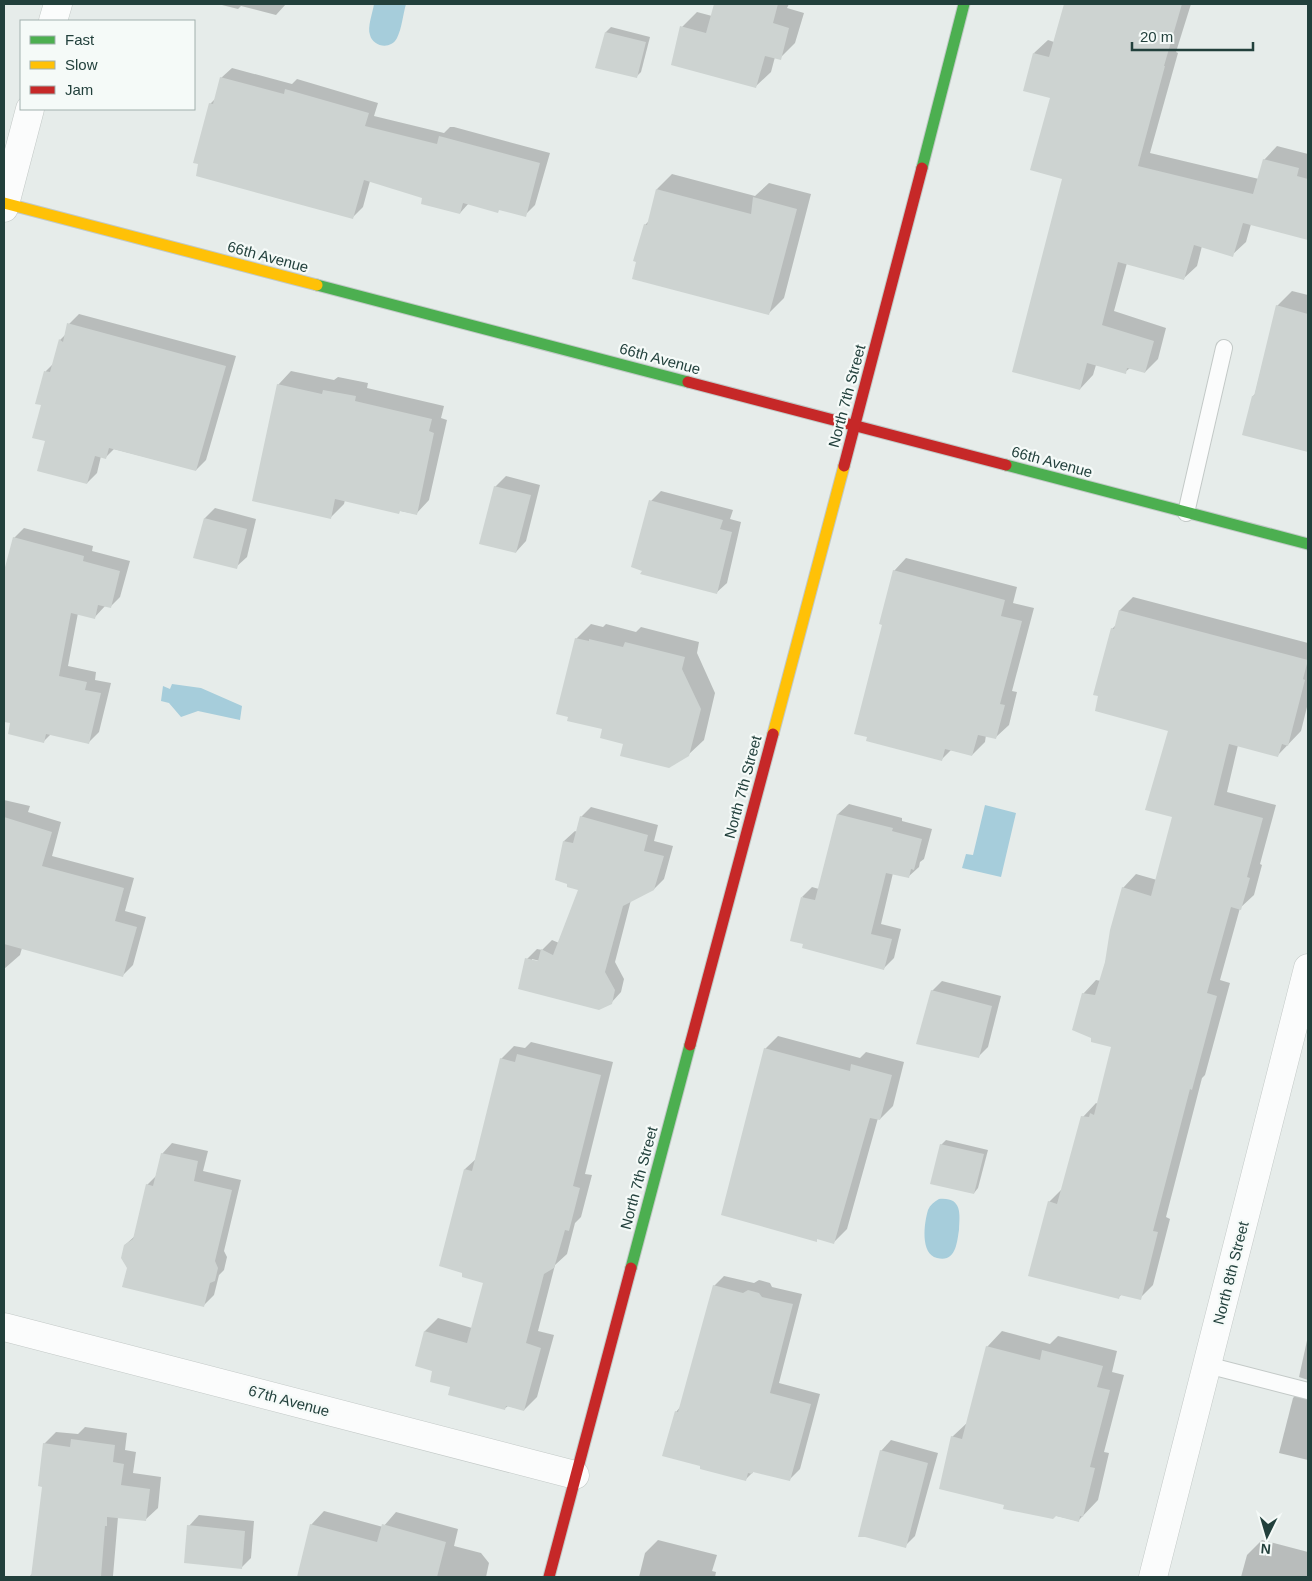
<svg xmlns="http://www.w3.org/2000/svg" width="1312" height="1581" viewBox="0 0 1312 1581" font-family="Helvetica,sans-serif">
  <rect width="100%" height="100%" fill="#e6ecea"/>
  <g fill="#a6cddb">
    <path d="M374 4H406C403 14 402 28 397 38 391 50 373 47 370 35 367 27 373 12 374 4Z"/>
    <path d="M172 684 201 688 242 706 240 720 198 711 181 717 169 703 161 701 163 686 170 689Z"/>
    <path d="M985 805 1016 813 1001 877 962 868 966 854 973 855Z"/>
    <path d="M939 1199C962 1197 960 1213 959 1230 957 1242 956 1263 937 1258 920 1254 924 1223 928 1210 930 1205 934 1202 939 1199Z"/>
  </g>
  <g fill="#0003" fill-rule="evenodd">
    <path d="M218 4H286L276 15 241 6 238 9Z"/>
    <path d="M715 4H789L787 8 804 13 795 43 780 58 775 57 771 72 755 87 682 27 697 12 712 16Z"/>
    <path d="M1065 4H1191L1176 52 1178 53 1150 153 1259 179 1264 160 1277 146 1308 154V239L1251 224 1246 242 1232 255 1202 246 1197 266 1183 279 1127 263 1114 311 1166 328 1158 359 1145 372 1130 368 1125 372 1096 365 1093 375 1080 389 1064 178 1051 97 1034 53 1048 40 1054 42Z"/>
    <path d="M611 27 650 37 641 72 636 77 597 67 606 32Z"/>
    <path d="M232 68 292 84 297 79 378 103 374 116 444 133 450 127H454L550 153 535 205 525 215 469 203 460 213 424 197 370 181 363 207 353 217 210 104 216 98 221 78Z"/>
    <path d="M672 174 755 196 769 183 811 194 784 298 769 313 645 225 649 221 657 189Z"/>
    <path d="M1292 291 1308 295V451L1243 434 1253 396 1255 394 1277 306Z"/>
    <path d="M79 314 236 356 206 460 196 470 114 449 106 457 101 456 97 473 87 483 47 440 42 404 37 403 46 371 54 363 60 340 66 334 69 324Z"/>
    <path d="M291 371 334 380 338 377 368 383 367 388 444 406 441 418 447 420 429 500 416 514 345 500 344 504 331 517 278 385Z"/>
    <path d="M506 476 540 485 526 541 516 552 495 487Z"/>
    <path d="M661 491 733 510 730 519 741 522 727 583 716 593 651 501Z"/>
    <path d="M215 508 256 519 247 557 236 567 195 557 205 518Z"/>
    <path d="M24 528 93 546 92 551 130 561 120 597 110 607 105 606 94 618 78 613 68 666 96 672 95 680 111 683 99 732 89 742 51 734 43 742 12 722 4 720V636L16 603 10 596 4 594V576L14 538Z"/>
    <path d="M906 558 1017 587 1013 603 1034 608 1012 691 1017 692 1009 725 996 737 986 735 985 742 972 755 951 750 941 760 884 624 894 571Z"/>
    <path d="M1133 597 1308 643V703L1301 731 1278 755 1238 745 1227 792 1276 805 1260 864 1262 865 1254 895 1240 908 1220 980 1230 983 1205 1075 1202 1078 1166 1217 1170 1219 1153 1285 1140 1298 1122 1294 1118 1298 1049 1202 1062 1189 1083 1117 1096 1103 1098 1104 1113 1047 1083 994 1096 980 1101 981 1123 888 1136 874 1157 880 1173 816 1169 730 1112 629 1116 625 1120 610Z"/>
    <path d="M591 624 603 627 606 624 636 632 641 627 699 642 697 653 715 693 704 740 688 755 625 743 603 729 576 639Z"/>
    <path d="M4 800 30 806 28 812 61 822 52 856 134 878 125 911 146 917 133 965 123 975 22 948 20 955 4 969Z"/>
    <path d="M849 804 902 818V821L932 829 924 859 920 862 919 867 908 877 893 873 881 924 901 929 894 958 884 968 802 897 812 887 819 889 838 814Z"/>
    <path d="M591 807 658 825 654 841 673 846 664 879 654 889 631 900 615 962 624 979 621 992 611 1003 527 959 537 949 542 950 552 940 559 943 580 889 564 841 575 831 577 832 581 817ZM532 959 544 962 532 961Z"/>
    <path d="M942 981 1001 996 988 1047 978 1057 932 991Z"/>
    <path d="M778 1036 860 1058 866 1052 904 1062 893 1106 880 1119 878 1118 847 1229 834 1242 818 1238 816 1240 765 1049Z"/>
    <path d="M531 1042 613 1062 585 1174 592 1175 581 1217 575 1223 567 1254 555 1265 538 1331 554 1335 537 1397 524 1410 508 1406 504 1409 451 1386 434 1371 416 1365 425 1331 438 1318 472 1328 485 1282 464 1272 441 1265 465 1169 477 1158 501 1059 514 1046 525 1048Z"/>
    <path d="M946 1140 988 1150 978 1188 974 1193 941 1145Z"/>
    <path d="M172 1143 208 1151 203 1171 241 1180 224 1251 227 1257 224 1270 219 1275 214 1295 204 1305 128 1268 125 1245 136 1235 147 1185 157 1175 162 1154Z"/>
    <path d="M724 1276 754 1283 759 1280 770 1283 772 1287 802 1294 779 1383 820 1394 800 1469 790 1479 754 1471 745 1480 676 1412 681 1406 714 1286Z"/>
    <path d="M1002 1331 1050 1344 1058 1336 1117 1351 1112 1372 1124 1375 1104 1452 1109 1453 1098 1500 1078 1521 1006 1504 952 1437 968 1422 987 1347Z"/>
    <path d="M1308 1336V1380L1299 1377Z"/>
    <path d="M1308 1383V1460L1279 1453 1293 1398Z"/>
    <path d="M85 1427 127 1433 125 1450 136 1452 133 1473 161 1477 158 1508 145 1520 118 1517 113 1576 129 1577H29L33 1573 44 1485V1444L56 1432 78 1434Z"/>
    <path d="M891 1440 938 1453 915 1536 905 1546 881 1451Z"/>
    <path d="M324 1511 383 1527 396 1512 458 1529 454 1546 481 1553 489 1563 486 1577H371L303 1559 311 1525Z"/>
    <path d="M199 1515 254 1521 251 1558 241 1568 189 1526Z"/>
    <path d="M658 1540 717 1555 712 1571 716 1572 715 1577H639L645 1553Z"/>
    <path d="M1262 1540 1308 1552V1577H1241L1247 1555Z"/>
  </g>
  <g fill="#cdd3d1">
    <path d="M714 4H778L773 23 789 28 781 60 765 56 756 88 671 65 680 26 706 33Z"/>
    <path d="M1064 4H1182L1164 66H1165L1138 166 1253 194 1263 159 1299 168 1297 176 1308 179V240L1243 223 1233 257 1194 245 1184 280 1118 262 1102 325 1154 341 1145 373 1127 368 1126 374 1087 363 1080 390 1012 372 1062 179 1030 170 1050 98 1023 91 1033 53 1049 57Z"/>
    <path d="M605 32 646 42 637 78 595 68Z"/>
    <path d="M220 77 284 94 285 89 369 113 365 126 437 144 439 136 443 137 540 163 526 217 499 210 498 213 463 203 460 214 421 204 422 198 364 180 353 219 196 176 198 164 193 163 209 103 213 104Z"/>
    <path d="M656 189 751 214 753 197 797 209 769 315 632 279 636 262 633 261 644 224 647 225Z"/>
    <path d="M1276 305 1308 314V452L1242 435 1252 396H1254Z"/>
    <path d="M67 323 226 366 196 471 109 448 106 459 95 456 87 484 37 471 45 441 32 438 41 405 35 404 44 371 50 372 59 339 63 342Z"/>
    <path d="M277 384 322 394 323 390 356 396 355 401 432 419 429 431 434 433 417 515 400 511 399 514 335 499 331 519 252 501Z"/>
    <path d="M494 486 531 495 516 553 479 544Z"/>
    <path d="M649 500 723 520 720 529 732 532 717 594 640 574 642 571 631 567Z"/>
    <path d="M204 518 247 529 237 569 193 558Z"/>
    <path d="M13 537 84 556 83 561 120 571 111 608 98 605 95 619 71 613 59 676 87 682 85 690 101 693 89 744 46 734 44 743 8 734 10 723 4 722V571Z"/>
    <path d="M893 570 1005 600 1001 616 1022 621 1000 704 1005 705 996 739 978 735 972 756 945 749 942 761 866 741 867 737 854 734 882 625 879 624Z"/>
    <path d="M1119 610 1308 660 1303 679 1305 680 1288 746 1282 744 1278 757 1229 744 1214 805 1263 818 1247 877 1250 878 1241 910 1231 907 1207 993 1217 996 1192 1090 1190 1089 1153 1231 1158 1232 1141 1300 1120 1295 1119 1299 1028 1276 1048 1201 1057 1204 1081 1116 1089 1117 1090 1113 1094 1115 1111 1047 1091 1042V1038L1072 1030 1082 993 1095 995 1105 962 1110 930 1122 887 1151 896 1172 817 1145 810 1168 731 1095 711 1098 696 1093 695 1111 628 1114 629Z"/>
    <path d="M575 638 589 641V639L623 647 625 642 685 657 682 669 701 709 689 756 669 768 620 756 623 744 600 738 602 729 567 721 568 717 556 714Z"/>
    <path d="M837 814 893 828 892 831 922 839 914 870 911 869 909 878 886 873 871 934 892 939 884 970 802 948 803 944 790 941 801 897 815 900Z"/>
    <path d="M580 816 648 835 644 851 664 856 654 890 623 906 605 972 615 990 612 1004 599 1010 518 989 525 958 538 961 541 949 553 955 578 890 567 887V884L555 880 563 841 573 843Z"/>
    <path d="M4 817 52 832 42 866 124 888 115 921 137 927 123 977 4 944Z"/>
    <path d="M931 990 992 1006 979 1058 916 1044Z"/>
    <path d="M764 1048 850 1071 851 1064 892 1075 880 1120 870 1118 834 1244 817 1239V1242L721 1215Z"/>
    <path d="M517 1054 601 1075 573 1186 580 1188 569 1231 565 1230 554 1268 544 1274 526 1343 541 1348 524 1411 506 1406 505 1410 448 1395 450 1387 430 1382 432 1371 415 1366 424 1331 467 1343 483 1283 462 1277V1273L439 1266 464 1169 472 1171 500 1058 515 1062Z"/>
    <path d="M940 1144 984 1154 974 1194 930 1184Z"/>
    <path d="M161 1153 198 1161 194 1181 232 1190 215 1261 218 1268 215 1281 210 1283 204 1307 122 1287 127 1268 121 1258 124 1245 133 1239 146 1184 153 1186Z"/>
    <path d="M713 1285 743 1293 748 1290 759 1293 762 1297 793 1304 770 1393 811 1404 790 1481 753 1472 752 1474 748 1473 746 1481 700 1469V1466L662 1456 675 1411 678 1412Z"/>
    <path d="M986 1346 1040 1360 1042 1350 1103 1366 1097 1387 1110 1390 1090 1467 1095 1468 1083 1517 1080 1516 1079 1522 1056 1516 1053 1519 1003 1509 1004 1505 939 1489 951 1436 962 1439Z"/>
    <path d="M71 1439 115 1445 113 1462 124 1464 121 1485 150 1489 146 1521 107 1517V1526H105L101 1577H31L42 1487 38 1486 43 1443 70 1447Z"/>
    <path d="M880 1450 928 1463 906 1548 865 1537H858Z"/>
    <path d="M310 1524 377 1542 382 1524 446 1542 437 1577H297Z"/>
    <path d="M187 1525 245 1531 242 1569 184 1563Z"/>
  </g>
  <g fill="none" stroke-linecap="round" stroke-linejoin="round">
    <g stroke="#c3c9c7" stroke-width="18">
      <g id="lane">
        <path d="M1186 513 1224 348"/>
        <path d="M1207 1365 1308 1391"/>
      </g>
    </g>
    <g stroke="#c3c9c7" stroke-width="29">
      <g id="street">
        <path d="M53 21 58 4"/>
        <path d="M4 208 30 109"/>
        <path d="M4 1327 575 1475"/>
        <path d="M1153 1577 1308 968"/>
      </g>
    </g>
    <g stroke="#c1c9c7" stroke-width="13">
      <g id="fast">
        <path d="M922 168 964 4"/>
        <path d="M317 285 688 382"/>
        <path d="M1006 465 1308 544"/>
        <path d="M631 1268 690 1045"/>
      </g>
    </g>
    <g stroke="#c1c9c7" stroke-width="13">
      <g id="slow">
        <path d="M4 203 317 285"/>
        <path d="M773 734 844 466"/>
      </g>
    </g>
    <g stroke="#c1c9c7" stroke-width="13">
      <g id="jam">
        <path d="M688 382 1006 465"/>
        <path d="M844 466 922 168"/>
        <path d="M690 1045 773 734"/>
        <path d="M549 1577 631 1268"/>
      </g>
    </g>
    <use href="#lane" stroke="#fbfcfc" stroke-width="16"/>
    <use href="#street" stroke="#fbfcfc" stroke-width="28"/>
    <use href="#fast" stroke="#4caf50" stroke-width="11"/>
    <use href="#slow" stroke="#ffc107" stroke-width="11"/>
    <use href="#jam" stroke="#c62828" stroke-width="11"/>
  </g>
  <g text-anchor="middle" stroke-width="4.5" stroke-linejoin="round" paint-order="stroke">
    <g font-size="15" fill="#22403c" stroke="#f5faf8">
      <text transform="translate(268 257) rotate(15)" y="5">66th Avenue</text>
      <text transform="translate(660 359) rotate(15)" y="5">66th Avenue</text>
      <text transform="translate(847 396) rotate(-75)" y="5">North 7th Street</text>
      <text transform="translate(1052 462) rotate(15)" y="5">66th Avenue</text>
      <text transform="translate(743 787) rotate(-75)" y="5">North 7th Street</text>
      <text transform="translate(639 1178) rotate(-75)" y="5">North 7th Street</text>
      <text transform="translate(1231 1273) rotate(-76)" y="5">North 8th Street</text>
      <text transform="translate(289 1401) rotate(15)" y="5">67th Avenue</text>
    </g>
  </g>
  <rect width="1312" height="1581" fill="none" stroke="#22403c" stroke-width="10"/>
  <rect x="20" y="20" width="175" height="90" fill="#f5faf8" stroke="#a1b0ad"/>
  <rect x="30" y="36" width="25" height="8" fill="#4caf50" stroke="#a1b0ad"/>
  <text x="65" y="45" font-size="15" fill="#22403c">Fast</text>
  <rect x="30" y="61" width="25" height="8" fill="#ffc107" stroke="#a1b0ad"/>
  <text x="65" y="70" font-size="15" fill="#22403c">Slow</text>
  <rect x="30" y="86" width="25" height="8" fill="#c62828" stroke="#a1b0ad"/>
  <text x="65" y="95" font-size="15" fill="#22403c">Jam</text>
  <g transform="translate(1267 1536) rotate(185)" stroke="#f5faf8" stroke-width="4" paint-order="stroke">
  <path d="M0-4L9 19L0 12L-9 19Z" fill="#22403c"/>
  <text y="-8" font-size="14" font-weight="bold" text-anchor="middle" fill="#22403c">N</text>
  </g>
  <path d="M1132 42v8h121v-8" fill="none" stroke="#22403c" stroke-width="2.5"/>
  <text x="1140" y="42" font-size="15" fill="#22403c" stroke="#f5faf8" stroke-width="4" paint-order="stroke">20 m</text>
</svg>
